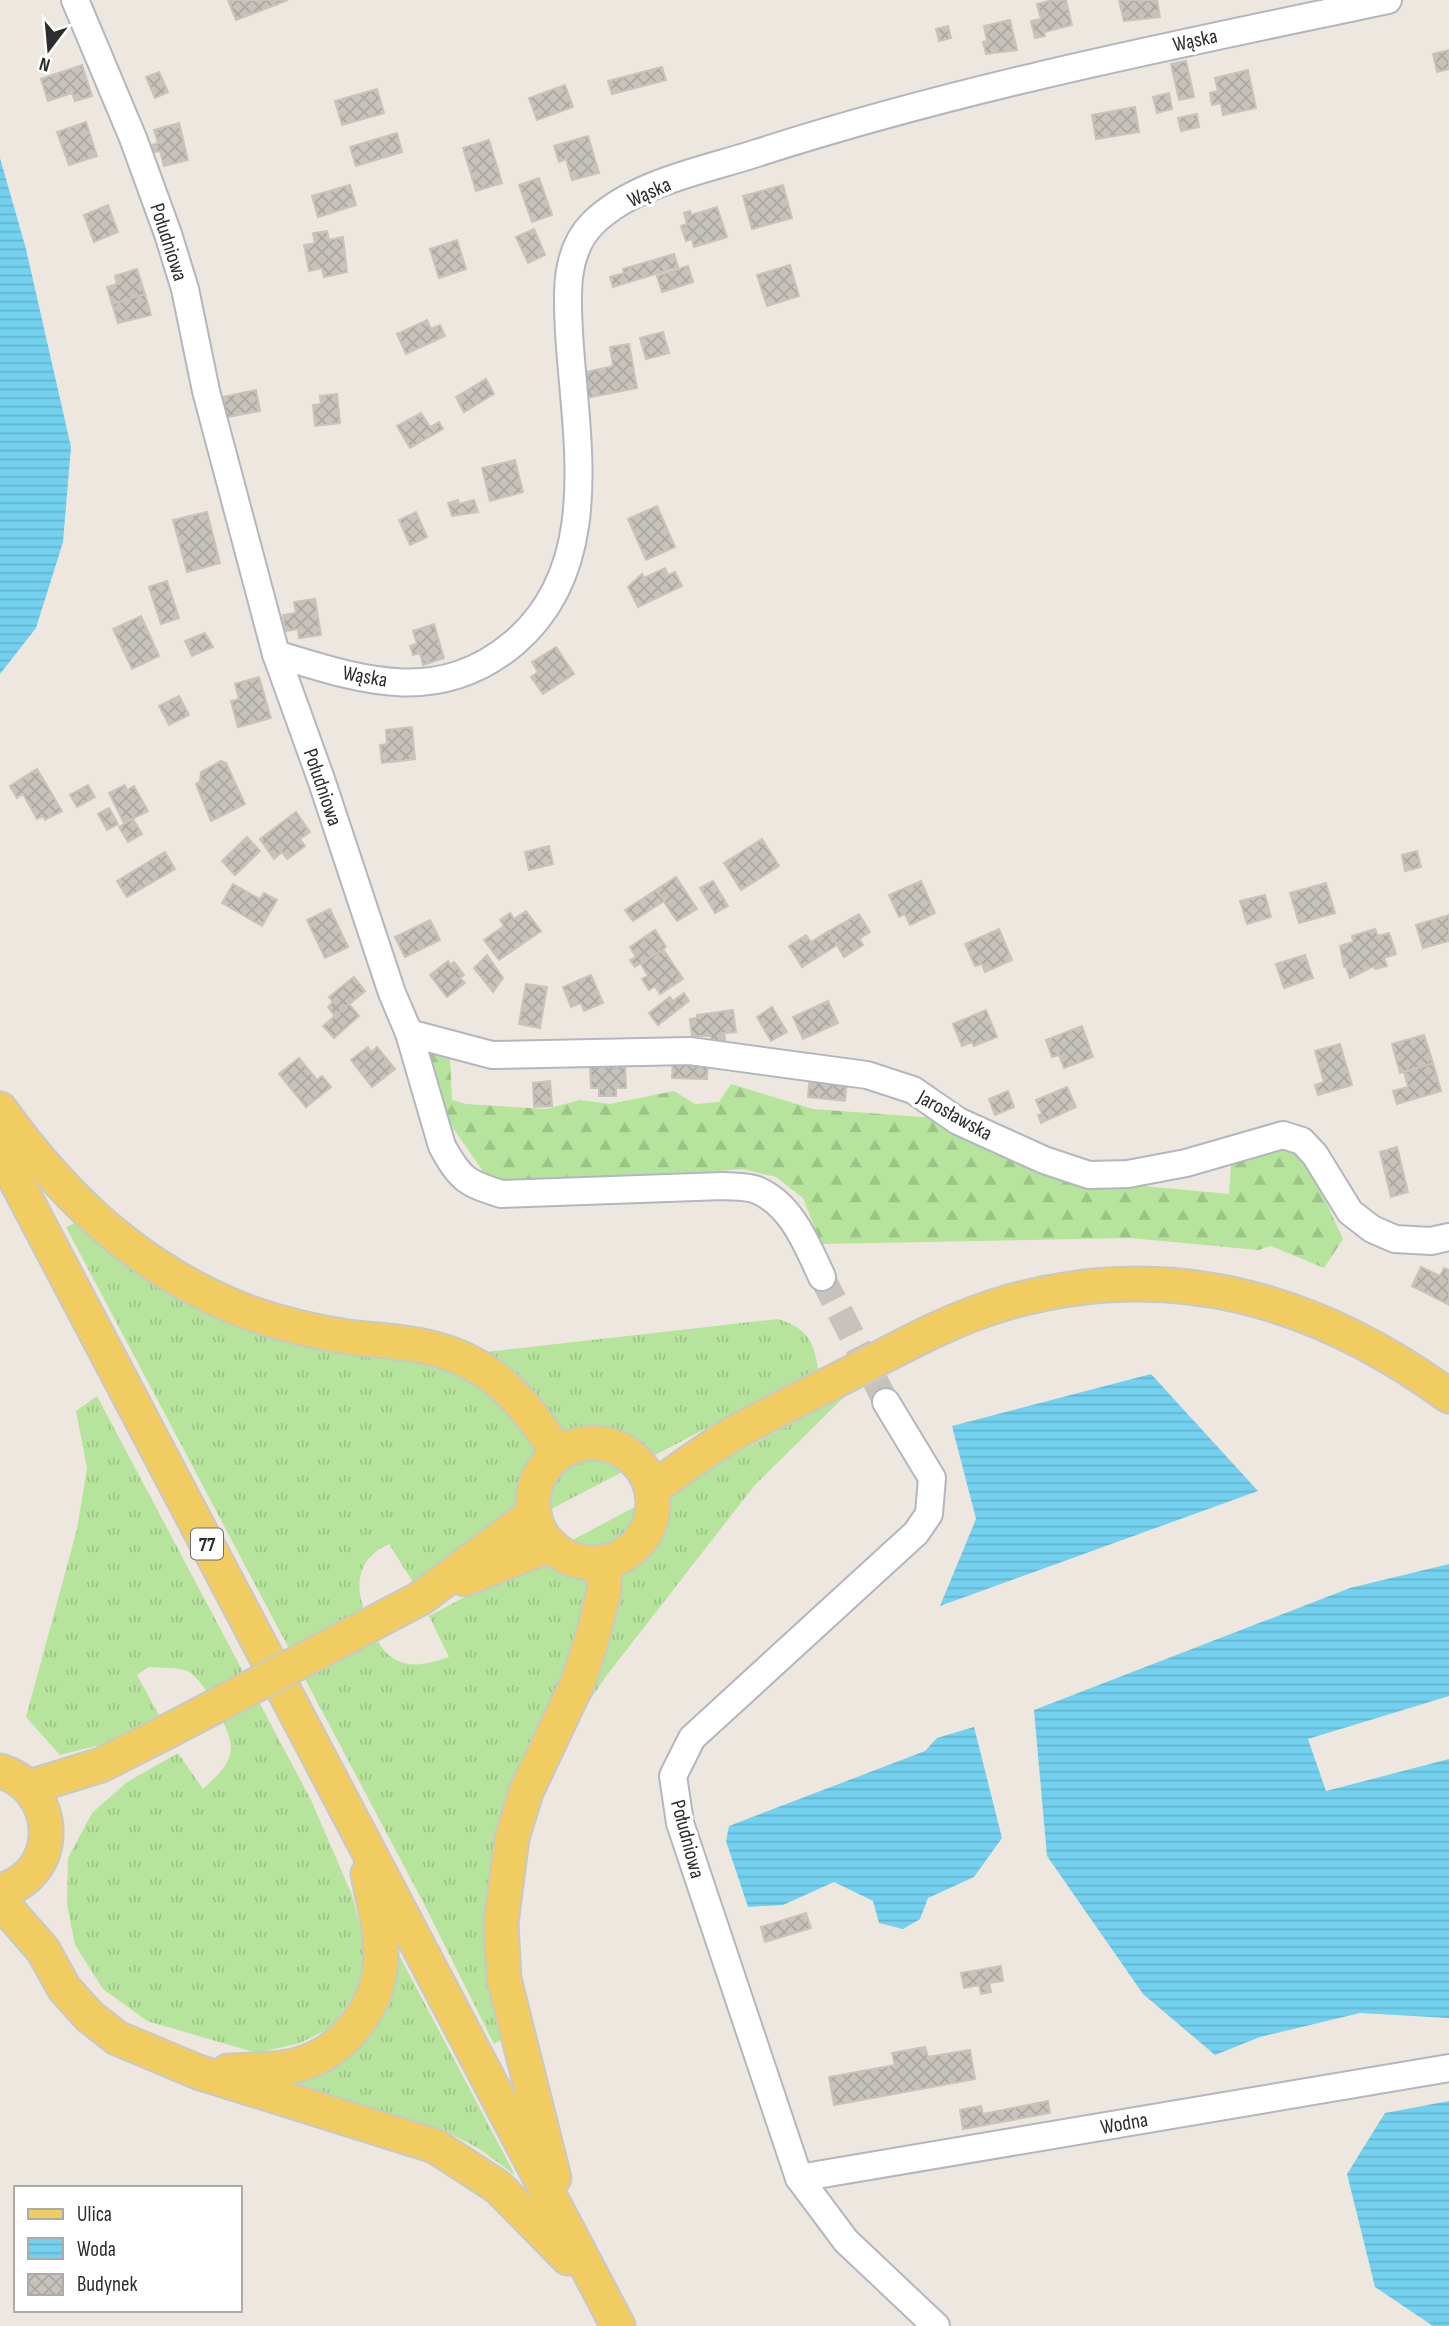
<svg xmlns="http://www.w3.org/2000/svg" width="1449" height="2326" viewBox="0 0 1449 2326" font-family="'Sofia Sans Condensed',sans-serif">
  <defs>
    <pattern id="grass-tufts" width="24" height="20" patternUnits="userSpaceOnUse" patternTransform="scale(1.75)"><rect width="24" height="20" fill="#b6e49c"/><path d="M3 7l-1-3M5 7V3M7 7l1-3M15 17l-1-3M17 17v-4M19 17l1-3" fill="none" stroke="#9dc487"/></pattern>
    <pattern id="forest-firs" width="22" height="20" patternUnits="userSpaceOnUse" patternTransform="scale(1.75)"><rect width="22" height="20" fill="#b6e49c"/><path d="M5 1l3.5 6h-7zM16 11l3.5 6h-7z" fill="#9dc487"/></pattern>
    <pattern id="water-rules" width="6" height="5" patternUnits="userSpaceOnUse" patternTransform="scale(1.75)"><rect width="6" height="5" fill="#73d1ef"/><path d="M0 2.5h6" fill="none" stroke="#64b4cd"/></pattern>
    <pattern id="building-cross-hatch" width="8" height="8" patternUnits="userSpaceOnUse" patternTransform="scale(1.75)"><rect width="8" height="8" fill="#c7c2bb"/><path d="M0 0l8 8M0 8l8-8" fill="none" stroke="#aba7a1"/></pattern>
  </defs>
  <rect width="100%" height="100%" fill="#eee7df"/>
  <g fill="url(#grass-tufts)">
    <path d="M77 1222 367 1354 486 1352 778 1319C806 1328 814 1340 818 1369 684 1442 547 1508 414 1584L389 1544C349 1562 356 1598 373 1631 380 1645 385 1656 401 1662 418 1668 433 1662 449 1657L429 1616 846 1395 754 1486 607 1675 570 1729 554 1759 518 1860 506 2037 494 2044 423 1902 66 1227Z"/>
    <path d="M97 1396 311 1800 352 1895 366 1949 362 1983 332 2027 300 2043 257 2053 147 2021 103 1989 75 1945 67 1905 68 1858 92 1813 127 1782 178 1753 203 1789C214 1779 229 1766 231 1750 233 1733 203 1677 187 1671 177 1667 160 1668 149 1667L137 1675 159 1715 100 1745 60 1755 26 1717 77 1529 87 1468 76 1411Z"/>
    <path d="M398 1953 515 2175 478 2148 441 2129 291 2082C352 2046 394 2034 398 1953Z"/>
  </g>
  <path fill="url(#forest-firs)" d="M425 1050H439L450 1059 452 1100 466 1104 546 1109 580 1100 610 1104 674 1091 695 1104 719 1102 731 1084 813 1109 936 1118 1090 1181 1229 1194 1231 1165 1262 1149 1302 1150 1343 1239 1324 1268 1271 1246 1258 1250 1130 1238 821 1244 803 1198 776 1177 742 1169 542 1187 492 1184 448 1121Z"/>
  <g fill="url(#water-rules)">
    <path d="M0 158 26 249 71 447 63 542 36 628 0 674Z"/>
    <path d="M1151 1374 1258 1491 940 1606 976 1519 952 1426Z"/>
    <path d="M1449 1564V1696L1308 1739 1326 1791 1449 1759V2018L1360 2013 1260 2037 1215 2055 1143 1994 1047 1856 1034 1710 1350 1588Z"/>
    <path d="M974 1727 1002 1838 974 1877 928 1898 920 1919 903 1929 879 1923 873 1901 834 1882 783 1905 748 1907 726 1841 729 1826 925 1751 937 1738Z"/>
    <path d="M1449 2101V2326H1433L1375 2287 1347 2174 1385 2113Z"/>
  </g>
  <g fill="url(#building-cross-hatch)" stroke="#cac3b9" stroke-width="2">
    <path d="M228 0H288L236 20Z"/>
    <path d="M1053 0H1066L1072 25 1044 32 1045 36 1035 38 1031 21 1041 19 1037 4Z"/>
    <path d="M1119 0H1157L1160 17 1124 21Z"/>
    <path d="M1010 20 1017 50 986 54 983 42 987 41 984 26Z"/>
    <path d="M948 26 951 38 939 41 936 29Z"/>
    <path d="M1449 50V69L1437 72 1433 54Z"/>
    <path d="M1186 61 1194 97 1179 100 1171 64Z"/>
    <path d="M82 65 92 96 75 101 72 93 48 101 41 79Z"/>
    <path d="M662 67 666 80 612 94 608 81Z"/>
    <path d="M1248 70 1256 108 1223 115 1221 103 1212 105 1210 93 1218 91 1215 78Z"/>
    <path d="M159 72 168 92 155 98 146 77Z"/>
    <path d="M565 85 573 107 537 120 529 98Z"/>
    <path d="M377 89 384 113 342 125 335 101Z"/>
    <path d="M1169 93 1172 109 1157 113 1153 97Z"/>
    <path d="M1135 107 1139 132 1096 139 1092 115Z"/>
    <path d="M1197 114 1199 127 1181 131 1178 118Z"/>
    <path d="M86 122 97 156 69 165 57 132Z"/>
    <path d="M179 123 188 160 164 166 160 151 154 152 152 145 158 143 154 130Z"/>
    <path d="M397 133 402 152 356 166 350 147Z"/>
    <path d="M588 136 599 173 572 180 566 159 559 162 554 146Z"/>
    <path d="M489 140 502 183 476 191 463 148Z"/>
    <path d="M539 178 552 215 532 222 519 185Z"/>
    <path d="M350 185 356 205 318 217 312 196Z"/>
    <path d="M783 185 792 218 752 229 743 196Z"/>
    <path d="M108 205 118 232 94 242 84 215Z"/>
    <path d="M717 207 727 237 694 247 692 239 686 241 681 226 687 224 684 213 690 211 691 215Z"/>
    <path d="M534 229 545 255 528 263 516 237Z"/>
    <path d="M327 231 329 240 343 237 347 272 324 277 322 268 309 271 304 245 315 243 313 233Z"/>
    <path d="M457 240 466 269 439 278 430 249Z"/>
    <path d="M674 254 678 267 613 287 610 277 624 273 623 269Z"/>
    <path d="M790 265 799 296 767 306 757 275Z"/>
    <path d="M688 266 693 282 662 292 657 276Z"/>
    <path d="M137 269 145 294 112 304 107 287 117 284 115 276Z"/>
    <path d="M145 294 151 315 118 323 112 304Z"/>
    <path d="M427 320 431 329 440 325 445 336 406 354 397 334Z"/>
    <path d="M663 332 669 353 646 359 640 338Z"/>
    <path d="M629 344 637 388 586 398 582 373 613 366 610 347Z"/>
    <path d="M486 379 494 394 464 412 456 397Z"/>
    <path d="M256 390 260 411 227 417 223 397Z"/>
    <path d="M337 394 340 423 315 426 313 405 321 404 320 396Z"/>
    <path d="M421 413 430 427 439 422 443 429 410 448 397 426Z"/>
    <path d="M515 460 523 492 490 501 482 468Z"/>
    <path d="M458 500 459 504 474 500 478 512 452 516 448 503Z"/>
    <path d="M657 506 675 547 646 560 628 519Z"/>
    <path d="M207 512 220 563 187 572 173 520Z"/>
    <path d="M416 512 427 537 410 545 399 520Z"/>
    <path d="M665 568 668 575 675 572 682 586 638 607 628 587 642 574 644 578Z"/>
    <path d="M167 581 179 618 161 624 149 587Z"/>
    <path d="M315 599 321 635 299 638 298 629 285 631 283 615 296 613 294 602Z"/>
    <path d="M141 616 159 656 132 669 113 629Z"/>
    <path d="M434 624 444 658 423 665 420 653 413 655 410 646 417 644 413 631Z"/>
    <path d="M205 633 213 647 192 656 185 641Z"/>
    <path d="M556 647 574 674 543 694 531 677 538 672 532 662Z"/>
    <path d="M259 677 271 718 238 727 231 701 239 699 235 684Z"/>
    <path d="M179 696 189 715 169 725 159 706Z"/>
    <path d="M412 727 415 759 382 763 380 745 387 744 386 730Z"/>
    <path d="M221 761 226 763 245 804 211 821 196 784 200 782 201 772Z"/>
    <path d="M37 769 62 811 45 820 43 816 37 819 23 794 17 798 10 786Z"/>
    <path d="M88 785 95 797 77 807 70 795Z"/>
    <path d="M125 785 127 790 134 786 148 811 124 823 109 793Z"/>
    <path d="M109 808 118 824 107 830 98 814Z"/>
    <path d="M296 812 310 832 300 839 305 846 287 859 282 852 274 859 260 839Z"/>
    <path d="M133 819 142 834 128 842 119 827Z"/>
    <path d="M247 837 260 851 235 875 222 861Z"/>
    <path d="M762 839 779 866 741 890 724 863Z"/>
    <path d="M549 846 553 864 529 870 525 852Z"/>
    <path d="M1417 851 1421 867 1405 871 1402 855Z"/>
    <path d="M165 852 175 869 127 897 117 881Z"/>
    <path d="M676 877 697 909 677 921 656 890Z"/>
    <path d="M713 881 728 906 715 913 700 888Z"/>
    <path d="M921 881 935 913 910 925 905 914 899 917 889 895Z"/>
    <path d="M1326 883 1335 913 1299 923 1290 893Z"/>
    <path d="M233 884 260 899 264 893 277 900 262 926 222 903Z"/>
    <path d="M656 890 664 901 633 921 625 910Z"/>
    <path d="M1265 895 1271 917 1247 924 1240 901Z"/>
    <path d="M330 909 348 947 325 958 307 920Z"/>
    <path d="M526 911 541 931 499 960 484 940 504 926 500 920 510 913 514 919Z"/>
    <path d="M859 914 870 932 859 939 863 945 844 957 829 931Z"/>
    <path d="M1449 915V941L1423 948 1416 925Z"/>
    <path d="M430 920 440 940 405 957 395 937Z"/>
    <path d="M999 929 1012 960 985 972 982 964 975 966 965 944Z"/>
    <path d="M1375 929 1378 936 1389 933 1396 954 1384 958 1387 966 1375 969 1374 966 1350 978 1346 967H1344L1340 946 1353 942 1352 936Z"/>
    <path d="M655 930 666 947 635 967 630 960 636 957 630 947Z"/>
    <path d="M829 931 837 945 802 967 789 946 806 935 811 942Z"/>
    <path d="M663 949 683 979 660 994 655 986 649 990 642 979 648 976 641 964Z"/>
    <path d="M487 955 503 978 493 992 474 968Z"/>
    <path d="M1305 955 1313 978 1284 988 1276 964Z"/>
    <path d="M448 961 450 965 454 962 464 975 460 978 465 983 447 997 430 975Z"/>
    <path d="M591 975 603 1003 584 1011 581 1003 571 1007 563 987Z"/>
    <path d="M354 977 365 991 335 1016 328 1007 333 1002 329 997Z"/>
    <path d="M526 984 547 987 540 1028 519 1024Z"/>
    <path d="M684 993 689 1001 658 1025 649 1013 670 997 673 1001Z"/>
    <path d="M828 1001 838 1023 803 1039 793 1017Z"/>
    <path d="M349 1004 359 1016 334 1038 323 1026Z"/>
    <path d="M772 1007 787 1032 771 1041 757 1017Z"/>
    <path d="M733 1010 736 1032 724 1033 725 1040 711 1041V1036H692L690 1019 697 1018V1015Z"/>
    <path d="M986 1010 997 1037 974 1046 972 1042 962 1046 953 1024Z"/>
    <path d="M1082 1026 1093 1057 1064 1068 1059 1055 1052 1057 1046 1040Z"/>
    <path d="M1424 1035 1433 1063 1400 1073 1392 1044Z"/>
    <path d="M1340 1044 1352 1085 1318 1095 1315 1085 1324 1082 1315 1051Z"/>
    <path d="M368 1047 371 1052 377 1047 395 1069 372 1087 351 1060Z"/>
    <path d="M299 1058 317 1080 322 1076 331 1087 306 1107 279 1074Z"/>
    <path d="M673 1058 708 1060 707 1079 672 1078Z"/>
    <path d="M590 1063H625L626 1088H616V1096H599V1088H591Z"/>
    <path d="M1433 1063 1441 1091 1397 1104 1393 1091 1408 1087 1404 1072Z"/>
    <path d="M810 1075 847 1079 845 1101 808 1097Z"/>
    <path d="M550 1081 552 1106 534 1107 533 1083Z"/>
    <path d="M1067 1087 1076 1107 1041 1123 1038 1115 1042 1114 1036 1100Z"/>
    <path d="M1008 1091 1014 1107 995 1115 989 1099Z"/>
    <path d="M1397 1147 1408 1192 1391 1197 1380 1152Z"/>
    <path d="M1421 1267 1440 1276 1444 1268 1449 1270V1305L1412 1286Z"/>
    <path d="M806 1913 811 1928 765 1942 761 1927Z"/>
    <path d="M1001 1966 1003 1981 989 1983 991 1992 981 1994 979 1985 964 1988 961 1973Z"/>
    <path d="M925 2047 928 2057 970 2050 975 2079 834 2105 829 2077 895 2065 892 2053Z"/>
    <path d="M1048 2101 1050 2113 963 2129 960 2110 981 2106 983 2114Z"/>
  </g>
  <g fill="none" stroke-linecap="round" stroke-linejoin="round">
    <path stroke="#c7c2bb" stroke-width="26" stroke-dasharray="26 13" stroke-linecap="butt" d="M822 1277 886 1402"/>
    <g stroke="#b3b6c0" stroke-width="30">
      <g id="minor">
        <path d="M75 0 133 138 168 234 185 289 206 391 276 654 321 779 392 993 409 1033 442 1146C460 1179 466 1183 501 1194L723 1186C734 1187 747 1186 757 1190 792 1205 807 1245 822 1277"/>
        <path d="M276 654C361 680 438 707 514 643 605 566 575 437 569 332 567 295 564 252 593 223 634 183 701 171 754 154 961 87 1175 45 1388 0"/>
        <path d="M409 1033 492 1055 690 1051 867 1075 913 1090 958 1121 1044 1160 1089 1175 1128 1174 1186 1163 1283 1135 1302 1141 1315 1155 1350 1212 1372 1229 1395 1239 1431 1241 1449 1237"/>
        <path d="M886 1402 932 1478 929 1514 916 1533 692 1738 673 1776 680 1823 799 2178 846 2241 936 2326"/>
        <path d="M799 2178 1449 2068"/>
      </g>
    </g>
    <g stroke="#c8c8c8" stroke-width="37">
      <g id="major">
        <path d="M0 1109C66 1201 143 1273 250 1313 281 1324 315 1332 348 1337 390 1342 433 1342 471 1363 509 1382 535 1419 558 1453"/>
        <path d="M0 1150 618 2326"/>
        <circle cx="593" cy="1503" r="60"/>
        <path d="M652 1489C678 1471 704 1451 731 1435 770 1413 810 1394 849 1374 901 1347 952 1318 1009 1302 1171 1257 1316 1299 1449 1396"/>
        <path d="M465 1579 550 1545"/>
        <path d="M421 1598 534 1513"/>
        <path d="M0 1771C60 1789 63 1874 0 1891"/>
        <path d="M30 1787 101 1765 170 1730"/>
        <path d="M0 1901 43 1950 64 1988 89 2016 117 2038 198 2072 435 2146 498 2187 568 2258"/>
        <path d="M228 2071C251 2070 275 2071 297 2065 346 2052 382 2003 381 1953 381 1926 373 1900 368 1874"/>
        <path d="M554 2178 504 1979 501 1923 512 1838 526 1792 578 1682 594 1632 604 1590 605 1562"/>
      </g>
    </g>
    <use href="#minor" stroke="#fff" stroke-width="26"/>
    <use href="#major" stroke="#f1cd61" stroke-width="33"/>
    <g stroke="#c8c8c8" stroke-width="37" stroke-linecap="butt">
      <path id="major-bridge" d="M170 1730 421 1598"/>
    </g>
    <use href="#major-bridge" stroke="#f1cd61" stroke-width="33"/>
  </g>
  <g text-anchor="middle" stroke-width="7" stroke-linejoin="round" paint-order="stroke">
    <rect fill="#fff" stroke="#6c6c6c" stroke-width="2" x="191" y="1528.5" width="32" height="31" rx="5"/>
    <g font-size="19" font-weight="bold" fill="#2d2d2d">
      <text x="207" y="1551">77</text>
    </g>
    <g font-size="21" fill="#2d2d2d" stroke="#fff">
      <text transform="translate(1195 40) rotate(-12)" y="7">Wąska</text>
      <text transform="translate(649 192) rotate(-24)" y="7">Wąska</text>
      <text transform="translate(169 242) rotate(72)" y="7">Południowa</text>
      <text transform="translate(365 676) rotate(10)" y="7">Wąska</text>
      <text transform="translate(323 787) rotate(71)" y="7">Południowa</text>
      <text transform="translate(955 1115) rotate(29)" y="7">Jarosławska</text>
      <text transform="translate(688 1839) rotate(75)" y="7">Południowa</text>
      <text transform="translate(1124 2123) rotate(-10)" y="7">Wodna</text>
    </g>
  </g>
  <rect x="14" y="2186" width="228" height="126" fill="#ffffff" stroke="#ababab" stroke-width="2"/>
  <rect x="28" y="2209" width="35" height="10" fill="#f1cd61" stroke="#ababab" stroke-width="2"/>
  <text x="77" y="2221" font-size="21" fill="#2d2d2d">Ulica</text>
  <rect x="28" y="2238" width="35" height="21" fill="url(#water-rules)" stroke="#ababab" stroke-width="2"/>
  <text x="77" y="2256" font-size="21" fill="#2d2d2d">Woda</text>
  <rect x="28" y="2274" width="35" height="21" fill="url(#building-cross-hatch)" stroke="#ababab" stroke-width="2"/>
  <text x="77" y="2291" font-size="21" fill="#2d2d2d">Budynek</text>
  <g transform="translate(49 49) rotate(196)" stroke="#ffffff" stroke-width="5" paint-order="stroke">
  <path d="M0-5L12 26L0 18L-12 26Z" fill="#2d2d2d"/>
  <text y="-10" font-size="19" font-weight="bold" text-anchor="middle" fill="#2d2d2d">N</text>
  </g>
</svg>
